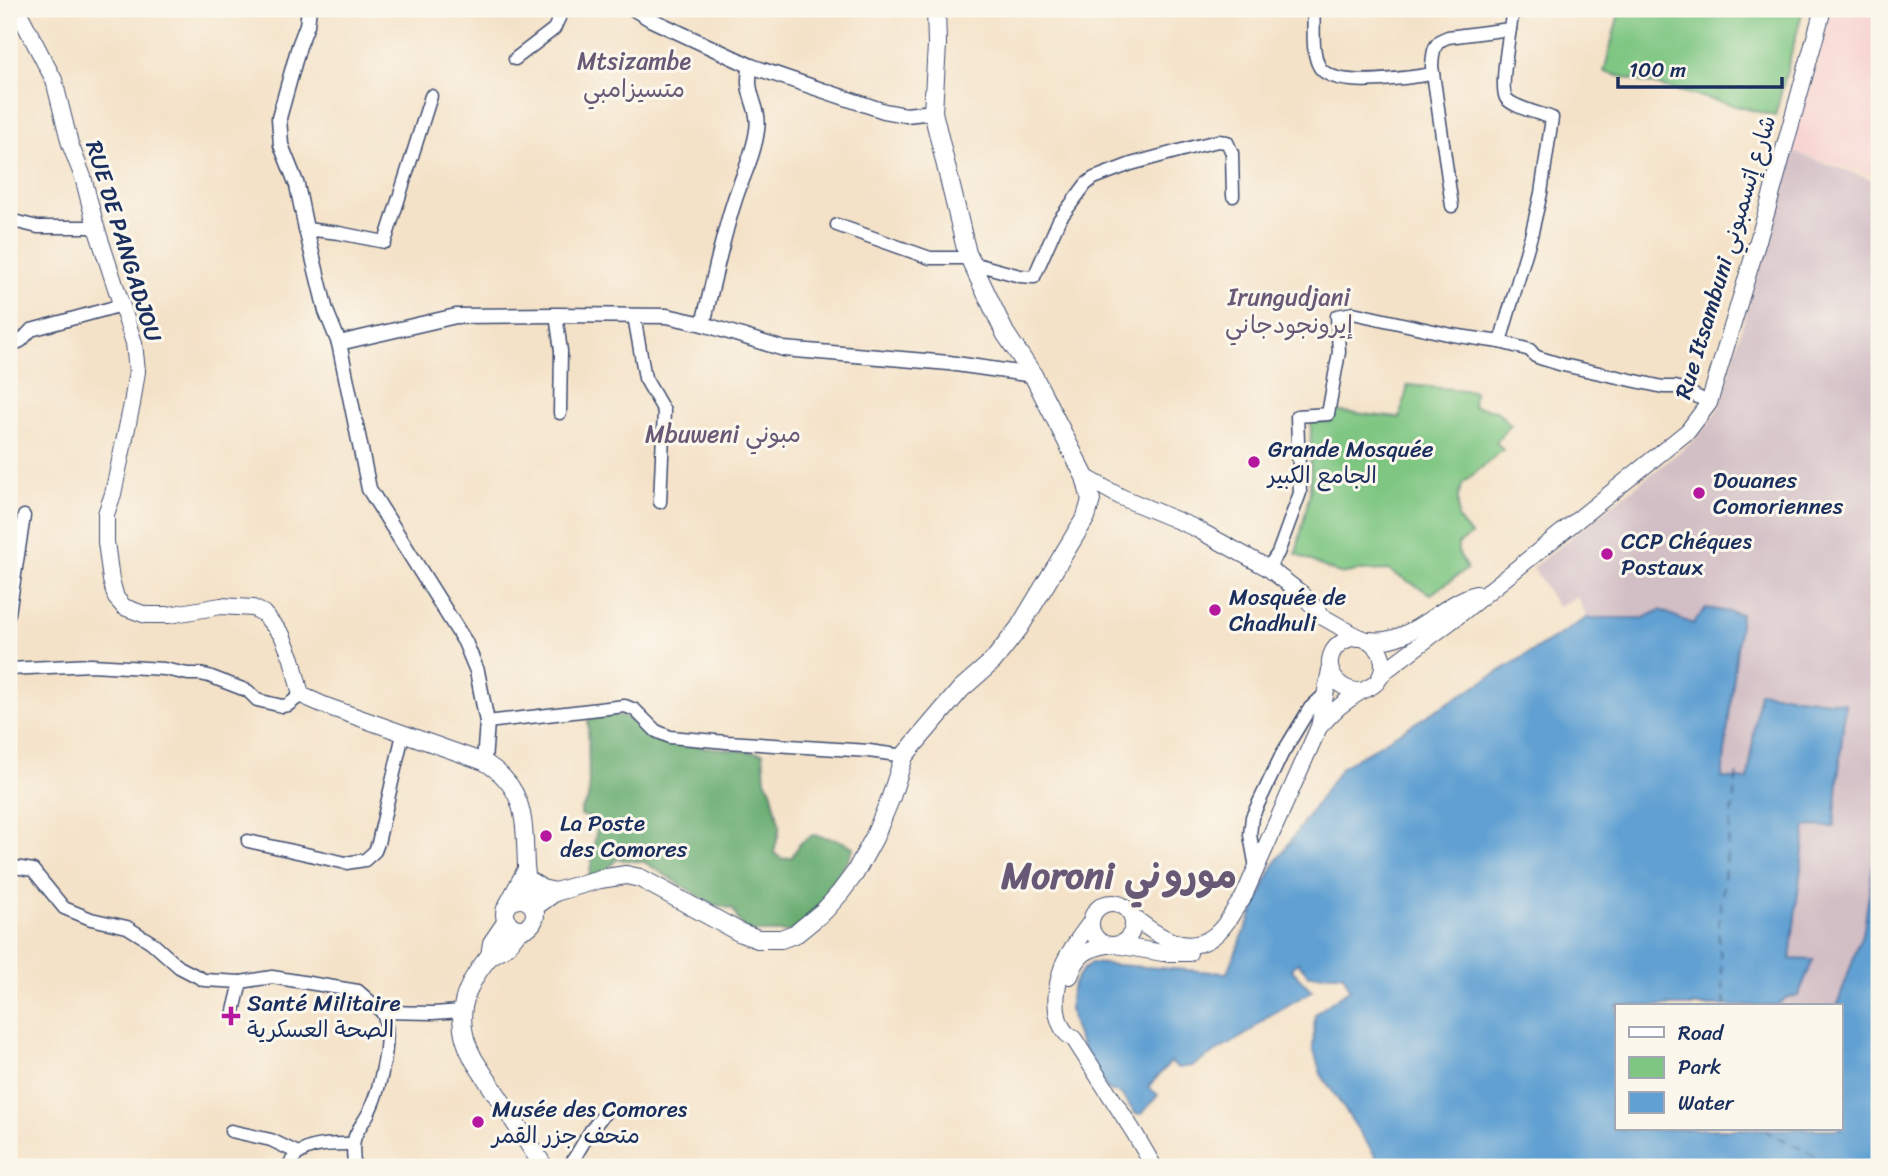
<svg xmlns="http://www.w3.org/2000/svg" width="1888" height="1176" viewBox="0 0 1888 1176" font-family="Sriracha,'Playpen Sans Arabic',sans-serif">
  <rect width="100%" height="100%" fill="#fbf7ec"/>
  <filter id="ink" filterUnits="userSpaceOnUse"><feTurbulence type="fractalNoise" baseFrequency=".0143" numOctaves="2"/><feDisplacementMap in="SourceGraphic" scale="14" xChannelSelector="R" yChannelSelector="G"/><feConvolveMatrix kernelMatrix="1 2 1 2 8 2 1 2 1" color-interpolation-filters="sRGB"/></filter>
  <filter id="wash" filterUnits="userSpaceOnUse"><feTurbulence type="fractalNoise" baseFrequency=".00686" numOctaves="4" result="noise"/><feDisplacementMap in="SourceGraphic" scale="28" xChannelSelector="R" yChannelSelector="G"/><feGaussianBlur stdDeviation="1.57" result="paint"/><feColorMatrix in="noise" values="0 0 0 0 0 0 0 0 0 0 0 0 0 0 0 0 0 1.4 0 .05"/><feComposite in="paint" operator="in"/></filter>
  <g filter="url(#wash)">
    <rect width="100%" height="100%" fill="#f4e2c8"/>
    <path fill="#f7d0cf" d="M1832 9H1879V178L1791 151Z"/>
    <path fill="#d2bec5" d="M1791 151 1879 182V826L1864 928 1837 1006H1776L1787 997 1813 961 1790 959 1806 826 1834 827 1748 780 1722 778 1741 615 1693 624 1660 610 1644 618H1587L1577 597 1557 607 1533 567 1692 442 1709 424 1720 405Z"/>
    <g fill="#7ec682" stroke="#4c7a70" stroke-width="2">
      <path d="M1620 9H1803L1775 116 1604 72Z"/>
      <path d="M1408 385 1474 391 1473 406 1496 410 1511 425 1496 442 1503 450 1463 483 1458 496V519L1471 535 1458 544V552L1467 569 1431 594 1388 570 1357 571 1339 574 1296 554 1310 492 1311 422H1331L1333 411 1400 418Z"/>
    </g>
    <path fill="#66ab70" stroke="#406d67" stroke-width="2" d="M615 715 626 717 649 735 677 744 763 753 765 780 771 789 780 827 774 853 782 859 792 857 799 844 813 835 836 839 854 847 849 858 828 890 823 906 791 932H749L739 922 733 909 712 904 644 862 617 859 599 878 589 877 598 820 581 815V809L587 802 589 792 588 720 596 717Z"/>
    <path fill="#60a0d2" stroke="#3e6898" stroke-width="2" d="M1706 608 1741 614 1722 778 1748 780 1759 692 1845 703 1834 827 1806 826 1790 959 1813 960 1798 996 1787 997 1776 1006H1617V1129H1841V1006H1837L1864 928 1879 826V1167H1383L1321 1074 1313 1048 1315 1014 1350 989 1343 974 1309 975 1298 963 1291 969 1312 991 1267 1017 1248 1033 1192 1066 1178 1068 1171 1062 1148 1087 1158 1095 1142 1114H1136L1120 1093 1108 1090C1089 1060 1053 1010 1079 975 1082 970 1087 967 1091 963L1227 973 1272 868 1341 768 1587 618H1644L1660 610 1693 624Z"/>
    <g fill="none" stroke-linecap="round" stroke-linejoin="round">
      <g stroke="#335787" stroke-width="2" stroke-dasharray="9 7" stroke-linecap="butt">
        <path d="M1725 1006 1718 929 1737 771"/>
        <path d="M1765 1129 1766 1131 1838 1167"/>
      </g>
    </g>
  </g>
  <g filter="url(#ink)">
    <g fill="none" stroke-linecap="round" stroke-linejoin="round">
      <g stroke="#3c4a6e" stroke-width="15">
        <g id="minor">
          <path d="M1313 9C1315 27 1311 47 1318 64 1329 92 1409 77 1433 74"/>
          <path d="M515 59 554 29 563 9"/>
          <path d="M1452 206 1432 66C1433 52 1433 42 1448 37L1510 29"/>
          <path d="M9 220 38 227H96"/>
          <path d="M837 225 930 258H969"/>
          <path d="M306 229 339 233 385 242 431 96"/>
          <path d="M972 263 1020 276 1034 277 1059 220 1086 184 1094 178 1131 164 1197 146 1218 141 1227 142 1232 153 1233 196"/>
          <path d="M556 315 561 351 560 413"/>
          <path d="M634 316 645 378 664 411 660 502"/>
          <path d="M1500 342 1531 236 1541 193 1552 118C1542 114 1512 107 1506 98 1499 87 1511 25 1513 9"/>
          <path d="M9 346 21 341 31 330 122 305"/>
          <path d="M1268 568 1278 553 1300 493 1297 416 1328 414 1339 352 1337 316 1353 313 1452 335 1500 342 1530 350 1535 356 1540 358 1563 365 1663 387H1675L1683 389 1709 403"/>
          <path d="M9 613 24 516"/>
          <path d="M9 669 91 665 164 669 188 674H200L209 676 248 691 257 700 282 706 288 705 301 695"/>
          <path d="M487 722 625 706 635 710 656 731 670 737 727 742 869 751 904 756"/>
          <path d="M248 841 346 863 365 860 375 851 378 843 403 734"/>
          <path d="M9 866 33 870 64 908 91 919 127 927 151 942 179 967 204 980 241 982"/>
          <path d="M1256 868 1250 835 1252 817 1282 754 1310 708 1327 692"/>
          <path d="M234 1011 241 982 272 977 358 991 382 1012 433 1013 462 1011"/>
          <path d="M231 1131 271 1140 298 1153"/>
          <path d="M288 1167C299 1142 330 1144 353 1144"/>
          <path d="M354 1167C354 1158 352 1149 354 1140 356 1130 365 1121 369 1112 380 1089 394 1034 382 1012"/>
          <path d="M569 1167 591 1130 609 1108"/>
        </g>
      </g>
      <g stroke="#3c4a6e" stroke-width="17">
        <g id="tertiary">
          <path d="M309 9 307 25 299 46 279 118 281 145 297 185 306 229 326 311 339 343 369 489 465 642 477 671 487 722 484 762"/>
          <path d="M634 9 652 20 751 66 884 111 906 115 933 112"/>
          <path d="M703 324C713 284 721 242 734 202 741 179 754 155 757 130 761 106 743 94 751 66"/>
          <path d="M339 343 456 316 556 315 667 316 703 324 784 349 949 363 1033 375"/>
        </g>
      </g>
      <g stroke="#3c4a6e" stroke-width="18">
        <g id="secondary">
          <path d="M17 9 54 80 70 144 83 177 96 227 134 343 137 371 132 404 113 494 106 514V542L111 580 116 598 124 607 146 615H169L221 606 253 608 263 613 282 635 292 659 301 695 326 706 484 762C527 787 524 822 526 866 527 878 530 891 532 904"/>
          <path d="M1085 477 1121 497 1193 527 1268 568 1302 594 1323 617 1360 638"/>
          <path d="M1368 640C1411 646 1438 605 1476 594"/>
          <path d="M1381 676 1386 670 1459 615 1688 431 1709 403 1766 214 1823 9"/>
          <path d="M1321 725C1327 719 1333 712 1340 706 1347 701 1354 695 1362 691 1369 687 1375 686 1379 679 1393 656 1368 628 1344 641 1318 655 1330 692 1362 691"/>
          <circle cx="1112" cy="924" r="21"/>
          <path d="M507 905 526 869"/>
          <path d="M1132 916C1162 940 1197 963 1226 923 1232 915 1235 907 1242 900L1319 727 1330 670"/>
          <path d="M1091 922C1081 935 1071 948 1064 963 1056 983 1051 1015 1066 1033 1068 1035 1071 1037 1074 1039L1135 1134 1154 1167"/>
          <path d="M1116 945 1163 953H1189"/>
          <path d="M1070 976C1078 954 1086 949 1108 945"/>
        </g>
      </g>
      <g stroke="#3c4a6e" stroke-width="20">
        <g id="primary">
          <path d="M528 880 542 889 555 892"/>
          <circle cx="520" cy="914" r="15"/>
          <path d="M534 907 555 892 600 879 626 875 640 878 741 933 758 939H781L797 933 825 910 840 893 855 873 874 838 891 797 904 756 961 689 993 661 1019 628 1086 517 1091 500 1085 477 1033 375 1005 333 967 253 933 112 937 45 936 9"/>
          <path d="M520 929C515 935 511 941 506 946 500 951 493 953 488 958 461 991 453 1022 474 1060L544 1167"/>
          <path d="M490 956 492 943 507 921"/>
        </g>
      </g>
      <use href="#minor" stroke="#fff" stroke-width="12"/>
      <use href="#tertiary" stroke="#fff" stroke-width="14"/>
      <use href="#secondary" stroke="#fff" stroke-width="16"/>
      <use href="#primary" stroke="#fff" stroke-width="18"/>
    </g>
  </g>
  <g fill="#b5179e" stroke="#fbf7ec" stroke-width="2.5">
    <circle cx="1254" cy="462" r="7"/>
    <circle cx="1699" cy="493" r="7"/>
    <circle cx="1607" cy="554" r="7"/>
    <circle cx="1215" cy="610" r="7"/>
    <circle cx="546" cy="836" r="7"/>
    <path d="M227.5 1005.5h7v7h7v7h-7v7h-7v-7h-7v-7h7z"/>
    <circle cx="478" cy="1122" r="7"/>
  </g>
  <g text-anchor="middle" stroke-width="6" stroke-linejoin="round" paint-order="stroke">
    <g font-size="23" fill="#1b2f5e" stroke="#fbf7ec">
      <text transform="translate(124 241) rotate(73)" y="8">RUE DE PANGADJOU</text>
      <text transform="translate(1725 257) rotate(-73)" y="8">Rue Itsambuni شارع إتسمبوني</text>
    </g>
    <g font-size="23" fill="#1b2f5e" stroke="#fbf7ec" text-anchor="start">
      <text x="1268" y="457">Grande Mosquée<tspan x="1268" dy="26">الجامع الكبير</tspan></text>
      <text x="1713" y="488">Douanes<tspan x="1713" dy="26">Comoriennes</tspan></text>
      <text x="1621" y="549">CCP Chéques<tspan x="1621" dy="26">Postaux</tspan></text>
      <text x="1229" y="605">Mosquée de<tspan x="1229" dy="26">Chadhuli</tspan></text>
      <text x="560" y="831">La Poste<tspan x="560" dy="26">des Comores</tspan></text>
      <text x="247" y="1011">Santé Militaire<tspan x="247" dy="26">الصحة العسكرية</tspan></text>
      <text x="492" y="1117">Musée des Comores<tspan x="492" dy="26">متحف جزر القمر</tspan></text>
    </g>
    <g font-size="24" fill="#685a76" stroke="#fbf7ec">
      <text x="634" y="69">Mtsizambe<tspan x="634" dy="28">متسيزامبي</tspan></text>
      <text x="1289" y="305">Irungudjani<tspan x="1289" dy="28">إيرونجودجاني</tspan></text>
      <text x="723" y="442">Mbuweni مبوني</text>
    </g>
    <g font-size="37" font-weight="bold" fill="#685a76" stroke="#fbf7ec">
      <text x="1119" y="888">Moroni موروني</text>
    </g>
  </g>
  <rect width="1888" height="1176" fill="none" stroke="#fbf7ec" stroke-width="35"/>
  <rect x="1615" y="1004" width="228" height="126" fill="#fbf7ec" stroke="#a1a7b3" stroke-width="2"/>
  <rect x="1629" y="1027" width="35" height="10" fill="#ffffff" stroke="#a1a7b3" stroke-width="2"/>
  <text x="1678" y="1040" font-size="21" fill="#1b2f5e">Road</text>
  <rect x="1629" y="1057" width="35" height="21" fill="#7ec682" stroke="#a1a7b3" stroke-width="2"/>
  <text x="1678" y="1074" font-size="21" fill="#1b2f5e">Park</text>
  <rect x="1629" y="1092" width="35" height="21" fill="#60a0d2" stroke="#a1a7b3" stroke-width="2"/>
  <text x="1678" y="1110" font-size="21" fill="#1b2f5e">Water</text>
  <path d="M1618 77v10h164v-10" fill="none" stroke="#1b2f5e" stroke-width="3.5"/>
  <text x="1629" y="77" font-size="21" fill="#1b2f5e" stroke="#fbf7ec" stroke-width="5" paint-order="stroke">100 m</text>
</svg>
